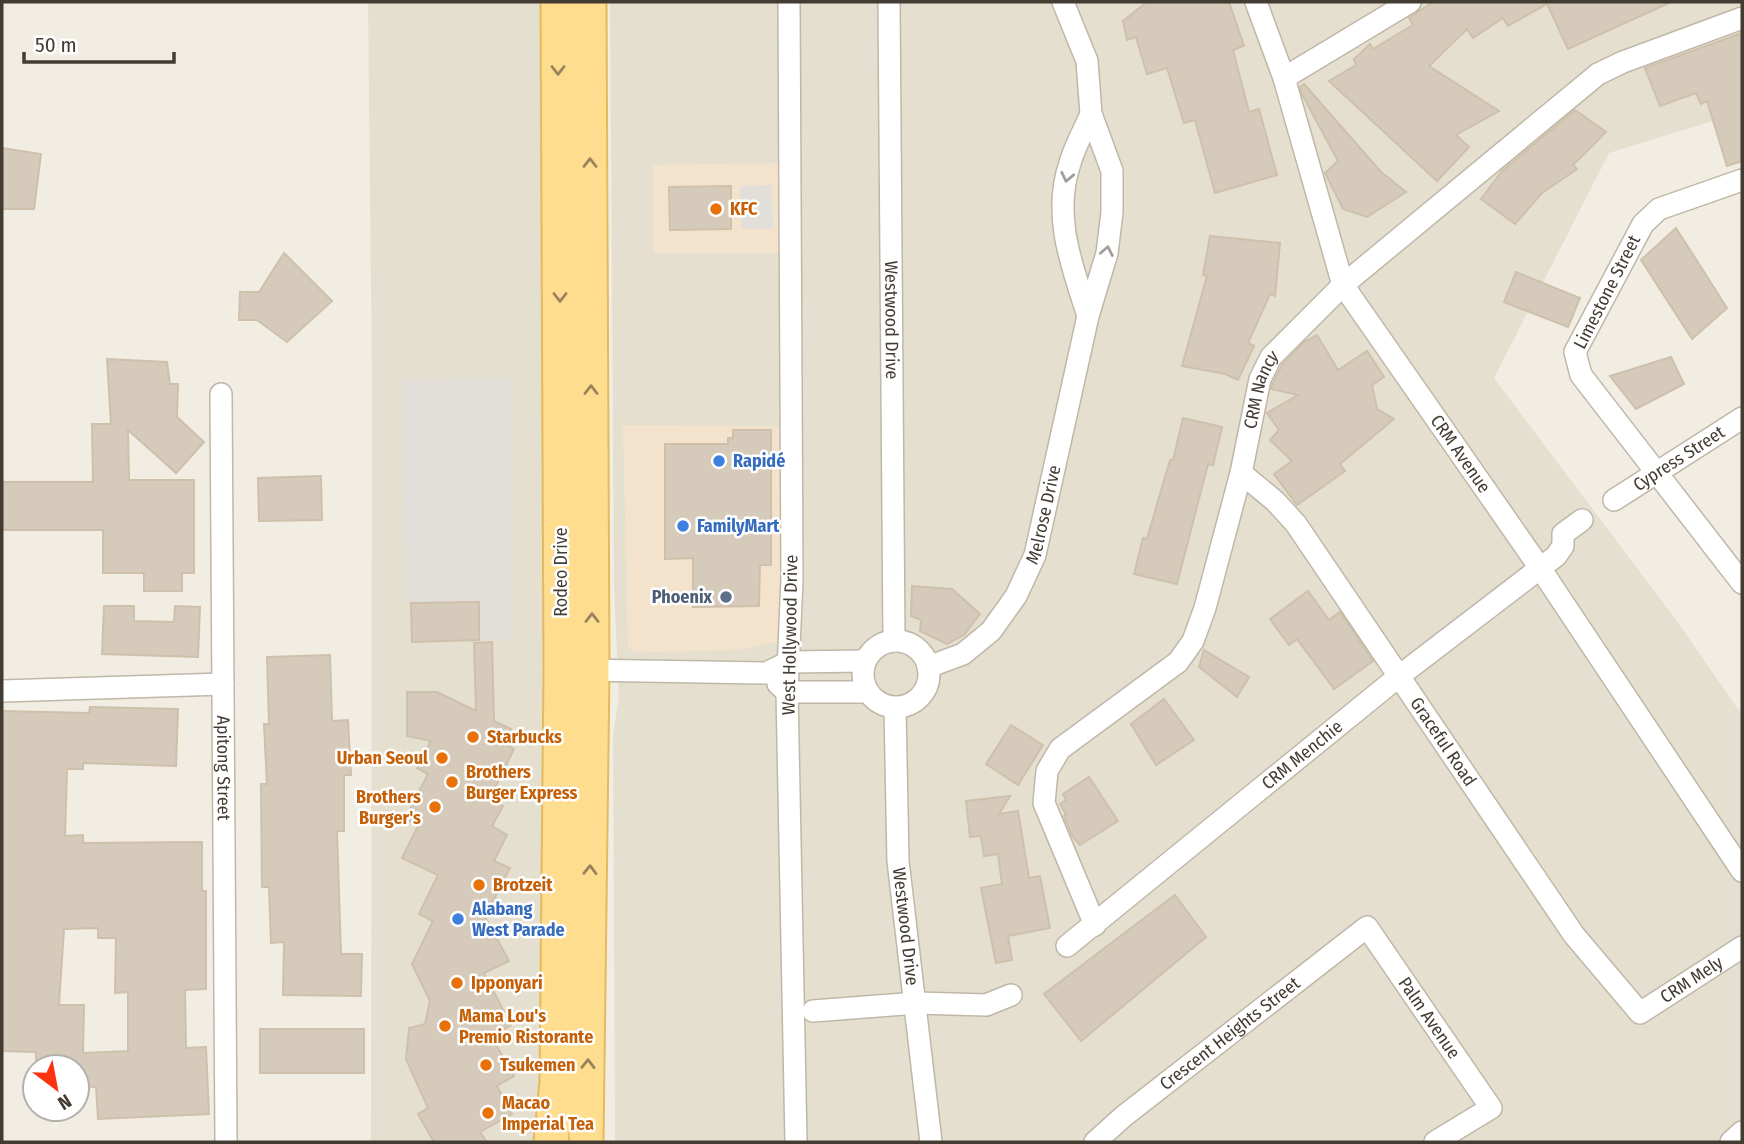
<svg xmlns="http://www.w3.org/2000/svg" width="1744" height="1144" viewBox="0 0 1744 1144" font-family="'Fira Sans Condensed',sans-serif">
  <rect width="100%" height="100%" fill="#f1ede2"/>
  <g fill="#e5dfd0">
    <path d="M368 2H544L549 383 543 1031 537 1142H371L372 378Z"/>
    <path d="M610 2H1742V112L1609 153 1494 378 1679 624 1742 715V1142H615L613 734 619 698 614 586Z"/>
  </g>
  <g fill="#f4e3cc">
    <path d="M778 163 780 253H653V165Z"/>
    <path d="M623 425 783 426 780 641 741 650 653 652 632 651 628 647Z"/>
  </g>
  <g fill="#e2dfdb">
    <path d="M772 185 773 229H741L740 186Z"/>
    <path d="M511 378 513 639 479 640 478 602 405 603 403 380Z"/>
  </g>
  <g fill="#d6cbbb" stroke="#cec0ab" stroke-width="2" fill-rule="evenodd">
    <path d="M1147 2H1229L1244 46 1233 50 1249 112 1259 109 1277 175 1215 193 1195 120 1184 123 1167 68 1147 74 1136 37 1127 40 1123 21Z"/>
    <path d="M1433 2H1671L1568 49 1547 4 1508 26 1503 18 1473 38 1467 29 1429 66 1499 111 1456 135 1469 147 1437 181 1329 81 1356 65 1354 59 1370 44 1373 49 1413 25 1409 18Z"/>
    <path d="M1742 33V161L1727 166 1707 101 1701 104 1696 93 1660 106 1645 68Z"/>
    <path d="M1304 84 1381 172 1406 192 1367 217 1343 209 1325 173 1338 161 1302 94 1300 87Z"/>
    <path d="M1575 110 1606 132 1573 165 1577 169 1542 193 1515 224 1481 199 1502 171Z"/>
    <path d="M2 148 41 154 34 209H2Z"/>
    <path d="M731 186V229L670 230 669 187Z"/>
    <path d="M1676 228 1727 308 1692 339 1641 260Z"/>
    <path d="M1210 236 1280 243 1275 296 1270 294 1248 343 1254 346 1238 380 1225 374 1182 366 1207 276 1203 275Z"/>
    <path d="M284 253 332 301 287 342 257 320H239L240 292H259Z"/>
    <path d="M1516 272 1580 298 1568 327 1504 302Z"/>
    <path d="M1317 335 1338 370 1367 351 1384 377 1372 385 1377 409 1394 419 1340 464 1345 471 1297 505 1274 474 1292 461 1270 440 1279 430 1267 413 1298 395 1271 389 1273 383 1282 365 1304 342Z"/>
    <path d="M1671 357 1684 384 1636 409 1610 376Z"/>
    <path d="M107 359 167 362 170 384H178L177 417 204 442 176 473 128 430 129 480H194V573H182V591H144V573H103V530H2V482H93L92 424H111Z"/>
    <path d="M1183 418 1222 427 1213 465 1208 464 1177 584 1134 574 1143 538 1147 539 1170 460H1173Z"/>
    <path d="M733 430H771V565H760L759 606 693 607V558L665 559V444H728V438H733Z"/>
    <path d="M321 476 322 520 259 521 258 478Z"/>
    <path d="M912 586 952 589 980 614 965 634 947 644 920 631 921 620 911 616Z"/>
    <path d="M1308 591 1329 620 1340 612 1373 661 1334 689 1297 639 1289 645 1270 619Z"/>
    <path d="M479 602V640L412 642 411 603Z"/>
    <path d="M104 606H134V621L174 622 175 606 200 607 198 657 102 654Z"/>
    <path d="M492 642 494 721 511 729 505 743 514 749 490 798 503 806 492 826 507 835 494 861 510 868 485 917 509 961 484 973 511 1025 491 1036 514 1076 497 1086 512 1114 480 1132 487 1142H434L418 1114 428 1108 406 1059 409 1028 425 1024 430 1001 412 964 433 921 419 914 438 875 402 858 418 826 405 819 428 774 417 768 431 741 407 736V692H437L476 711 474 643Z"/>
    <path d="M1204 650 1249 677 1237 697 1199 667Z"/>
    <path d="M330 655 332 721 348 720 351 775H344V831H337L341 954H362L361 996 283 995 284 942 271 943 269 887H262L261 784H267L264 724H269L267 657Z"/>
    <path d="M1164 699 1194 740 1156 765 1131 724Z"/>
    <path d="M90 707 178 709 176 766 83 763V769H67L65 836 83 835V843L202 842V891H206V989L185 990 186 1048 206 1047 209 1114 98 1119 96 1087 77 1086V1067H36V1052L2 1051V711L89 713ZM98 928V938H116L115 993 128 992V1051L83 1053 84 1005H59L64 929Z"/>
    <path d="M1011 725 1043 745 1018 785 986 764Z"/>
    <path d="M1089 777 1118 821 1080 845 1072 836 1064 816 1066 814 1060 804 1066 800 1063 794Z"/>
    <path d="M1010 796 999 814 1018 811 1029 878 1040 876 1050 928 1008 936 1012 960 996 963 981 888 1002 884 998 854 984 856 981 836 970 837 966 801Z"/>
    <path d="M1175 895 1206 937 1081 1041 1044 994Z"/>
    <rect x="260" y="1029" width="104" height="44"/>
  </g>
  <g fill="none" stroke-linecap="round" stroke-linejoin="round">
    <g stroke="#c0b7a8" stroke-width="24">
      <g id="minor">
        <path d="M789 2 792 579 787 692 796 1142"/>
        <path id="s1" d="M889 2 894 641"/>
        <path id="s2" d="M1256 2 1284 78 1343 285 1540 568 1742 871"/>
        <path d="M1284 78 1410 2"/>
        <path d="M1742 180 1659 209 1643 224 1575 352 1581 375 1742 583"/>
        <path d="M1088 316C1072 266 1052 216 1070 163 1075 146 1084 130 1091 114"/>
        <path id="s3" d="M221 394 226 1142"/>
        <path id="s4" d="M1241 473 1275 501 1296 524 1574 935 1640 1013 1742 947"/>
        <path id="s5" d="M1614 500 1742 418"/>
        <circle cx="896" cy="674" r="33"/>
        <path id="s6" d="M928 667 963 654 991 631 1016 596 1035 555 1088 316 1107 253 1112 212V171L1091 114 1087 61 1063 2"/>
        <path d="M581 670 766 673 789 662 865 661"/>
        <path d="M778 684 787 692H868"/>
        <path d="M2 691 223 684"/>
        <path id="s7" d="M895 708 898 861 931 1142"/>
        <path id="s8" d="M1095 925 1044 803 1047 771 1060 749 1178 662 1193 641 1205 608 1241 473 1260 379 1271 357 1343 285 1598 74 1623 62 1742 18"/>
        <path id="s9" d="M1067 946 1398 677 1556 556 1563 546V534L1582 520"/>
        <path d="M813 1011 917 1003 986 1005 1011 995"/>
        <path id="s10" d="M1095 1142 1124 1116 1367 927 1491 1108 1435 1142"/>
        <path d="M1731 1142 1742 1132"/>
      </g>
    </g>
    <g stroke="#e3ba5e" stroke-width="37">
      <g id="primary">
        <path d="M551 1142 557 1082 561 672 558 2"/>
        <path d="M586 1142 592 669 589 2"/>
      </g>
    </g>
    <use href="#minor" stroke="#fff" stroke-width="21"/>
    <use href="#primary" stroke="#ffdd8e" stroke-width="33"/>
  </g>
  <defs><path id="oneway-chevron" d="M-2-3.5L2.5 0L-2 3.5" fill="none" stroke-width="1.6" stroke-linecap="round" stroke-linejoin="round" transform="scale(1.75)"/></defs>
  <g stroke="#98845c">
    <use href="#oneway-chevron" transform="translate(558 70) rotate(90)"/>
    <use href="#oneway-chevron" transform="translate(590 163) rotate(-90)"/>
    <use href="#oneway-chevron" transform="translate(560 297) rotate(90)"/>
    <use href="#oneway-chevron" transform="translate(591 390) rotate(-90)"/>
    <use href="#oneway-chevron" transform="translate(592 618) rotate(-90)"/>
    <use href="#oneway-chevron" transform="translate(590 870) rotate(-89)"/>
    <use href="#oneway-chevron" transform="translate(588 1064) rotate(-89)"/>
  </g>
  <g stroke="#a19e99">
    <use href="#oneway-chevron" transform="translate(1067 177) rotate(102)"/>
    <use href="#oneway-chevron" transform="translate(1107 251) rotate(-79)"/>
  </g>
  <g fill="#e8710a" stroke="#fff" stroke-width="2.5">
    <circle cx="716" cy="209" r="7"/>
    <circle cx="473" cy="737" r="7"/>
    <circle cx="442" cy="758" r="7"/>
    <circle cx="452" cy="782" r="7"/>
    <circle cx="435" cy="807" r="7"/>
    <circle cx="479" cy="885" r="7"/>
    <circle cx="457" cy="983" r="7"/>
    <circle cx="445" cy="1026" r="7"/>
    <circle cx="486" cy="1065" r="7"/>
    <circle cx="488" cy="1113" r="7"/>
  </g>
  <g fill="#3f7fe0" stroke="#fff" stroke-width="2.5">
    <circle cx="719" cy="461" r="7"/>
    <circle cx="683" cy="526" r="7"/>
    <circle cx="458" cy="919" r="7"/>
  </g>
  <circle fill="#5c6f8a" stroke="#fff" stroke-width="2.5" cx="726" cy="597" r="7"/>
  <g text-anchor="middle" stroke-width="5" stroke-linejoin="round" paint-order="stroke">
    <g font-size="18" font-weight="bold" fill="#c56008" stroke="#fff" text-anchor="start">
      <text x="730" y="215">KFC</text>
      <text x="487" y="743">Starbucks</text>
      <text x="428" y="764" text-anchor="end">Urban Seoul</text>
      <text x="466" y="778">Brothers<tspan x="466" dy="21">Burger Express</tspan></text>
      <text x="421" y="803" text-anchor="end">Brothers<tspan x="421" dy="21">Burger's</tspan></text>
      <text x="493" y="891">Brotzeit</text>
      <text x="471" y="989">Ipponyari</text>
      <text x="459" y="1022">Mama Lou's<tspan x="459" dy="21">Premio Ristorante</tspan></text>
      <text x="500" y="1071">Tsukemen</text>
      <text x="502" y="1109">Macao<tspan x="502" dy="21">Imperial Tea</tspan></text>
    </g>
    <g font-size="18" fill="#433c33" stroke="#fff">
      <text transform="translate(1607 292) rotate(-63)" y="6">Limestone Street</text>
      <text dy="6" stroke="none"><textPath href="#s1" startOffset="318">Westwood Drive</textPath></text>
      <text dy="6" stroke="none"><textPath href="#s8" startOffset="623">CRM Nancy</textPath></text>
      <text dy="6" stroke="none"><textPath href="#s2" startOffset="502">CRM Avenue</textPath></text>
      <text dy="6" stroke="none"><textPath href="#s5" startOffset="77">Cypress Street</textPath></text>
      <text dy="6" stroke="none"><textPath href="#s6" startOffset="203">Melrose Drive</textPath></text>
      <text transform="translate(561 572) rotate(-90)" y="6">Rodeo Drive</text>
      <text transform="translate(790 635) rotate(-89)" y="6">West Hollywood Drive</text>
      <text dy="6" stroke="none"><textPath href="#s4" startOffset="338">Graceful Road</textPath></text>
      <text dy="6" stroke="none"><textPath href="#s9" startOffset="303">CRM Menchie</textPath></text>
      <text dy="6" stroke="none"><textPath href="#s3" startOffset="374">Apitong Street</textPath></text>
      <text dy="6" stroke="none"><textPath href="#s7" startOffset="219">Westwood Drive</textPath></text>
      <text dy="6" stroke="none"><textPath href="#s4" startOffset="735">CRM Mely</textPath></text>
      <text dy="6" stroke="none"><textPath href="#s10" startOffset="457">Palm Avenue</textPath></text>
      <text dy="6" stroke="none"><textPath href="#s10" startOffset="173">Crescent Heights Street</textPath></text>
    </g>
    <g font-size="18" font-weight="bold" fill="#366cbe" stroke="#fff" text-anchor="start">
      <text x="733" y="467">Rapidé</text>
      <text x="697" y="532">FamilyMart</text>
      <text x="472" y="915">Alabang<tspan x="472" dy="21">West Parade</tspan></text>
    </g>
    <g font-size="18" font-weight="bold" fill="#4e5e75" stroke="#fff" text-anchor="end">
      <text x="712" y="603">Phoenix</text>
    </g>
  </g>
  <rect width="1744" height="1144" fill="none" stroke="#433c33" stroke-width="7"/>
  <g transform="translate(56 1088) rotate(148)"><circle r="33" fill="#ffffff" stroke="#b4b1ad" stroke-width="2"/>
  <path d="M0-5L12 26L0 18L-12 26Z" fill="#fb3110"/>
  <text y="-10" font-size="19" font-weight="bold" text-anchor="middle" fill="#433c33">N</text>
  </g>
  <path d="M24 52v10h150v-10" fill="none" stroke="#433c33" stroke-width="3.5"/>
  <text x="35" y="52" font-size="21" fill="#433c33" stroke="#ffffff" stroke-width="5" paint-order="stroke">50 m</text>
</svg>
